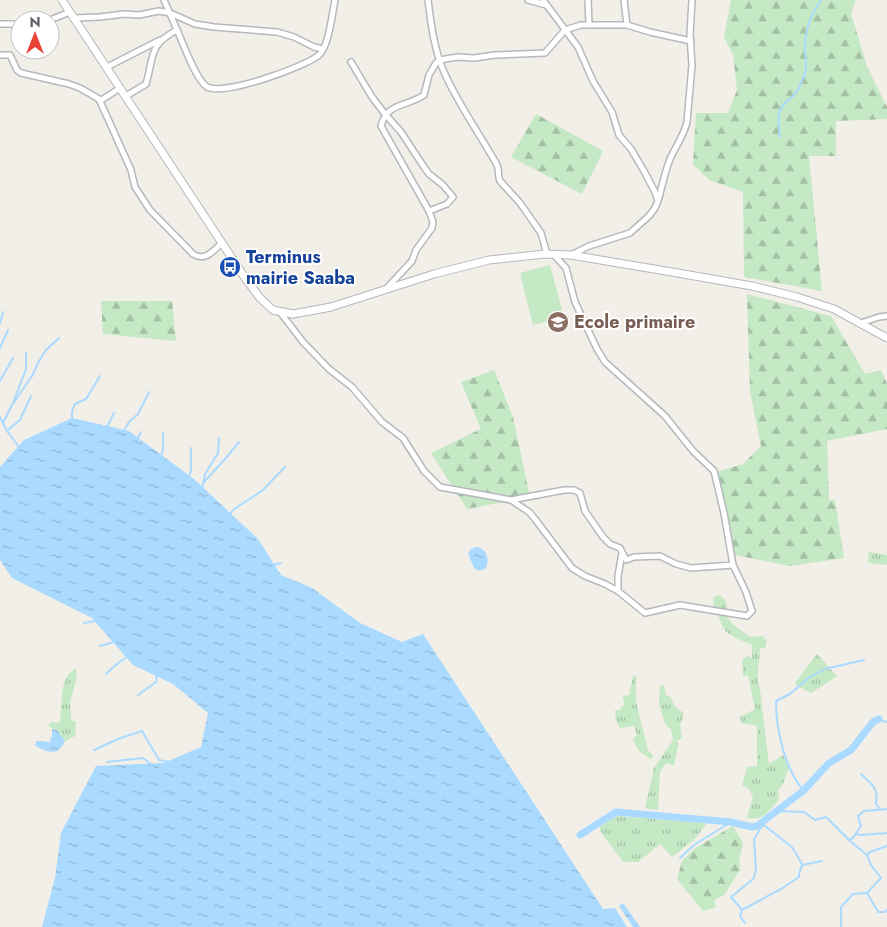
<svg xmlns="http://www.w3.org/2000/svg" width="887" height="927" viewBox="0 0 887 927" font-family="Jost,sans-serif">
  <defs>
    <pattern id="grass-tufts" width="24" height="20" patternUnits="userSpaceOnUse" patternTransform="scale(1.25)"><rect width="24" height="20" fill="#c5e8c5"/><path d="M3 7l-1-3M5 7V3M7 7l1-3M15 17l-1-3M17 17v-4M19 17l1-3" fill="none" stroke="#a3c0a4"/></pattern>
    <pattern id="forest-firs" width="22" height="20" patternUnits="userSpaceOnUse" patternTransform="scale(1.25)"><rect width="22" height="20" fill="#c5e8c5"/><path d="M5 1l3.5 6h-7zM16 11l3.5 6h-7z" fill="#a3c0a4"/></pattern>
    <pattern id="water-ripples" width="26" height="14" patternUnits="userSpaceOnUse" patternTransform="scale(1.25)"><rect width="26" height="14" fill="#aadaff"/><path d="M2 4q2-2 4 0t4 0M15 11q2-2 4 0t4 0" fill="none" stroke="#8eb4d2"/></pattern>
  </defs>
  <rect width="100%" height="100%" fill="#f1efe8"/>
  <g fill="url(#grass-tufts)">
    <path d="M869 552 887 555V565L868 563Z"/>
    <path d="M720 595 726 601C726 625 734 624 750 637L763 636 767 642 765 648H760C760 663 755 675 760 689L769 764 783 755 789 768 783 784 778 790 779 800C768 811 764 821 747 818L753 797 749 789 742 785 747 767 757 766V726L741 723 740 717 755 709 748 675 743 677 742 660 747 656 752 658V645C744 641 729 637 724 629 719 621 720 615 713 608L714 597Z"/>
    <path d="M817 654 837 676 811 693 797 686 795 683Z"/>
    <path d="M76 668 77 677 70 702 71 720 76 722 75 736 65 741 57 730 48 726 51 722 59 723C64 706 57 679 76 668Z"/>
    <path d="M633 676H636V702L648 750 653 756 650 759 639 751 633 740 637 735 634 726 620 728 616 720 615 710H620L624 704 623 696 629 695Z"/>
    <path d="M664 685 666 696H670L675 707 684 713 680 725 682 738 677 741 678 745 674 766 666 763 660 772 658 810 645 808 654 768 673 740 671 729 666 726 659 705 660 686Z"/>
    <path d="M616 816 707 823 695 839 672 857 660 844 638 862H623L600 831V827Z"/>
  </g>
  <g fill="url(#forest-firs)">
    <path d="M731 0H856L851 13 867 67 887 107V119L836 121V156H809L822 291 744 277 743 192 709 180 693 164 696 113H728L737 90 733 55 724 37Z"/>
    <path d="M536 114 603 151 582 194 511 157Z"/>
    <path d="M747 294 831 316 865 374 881 370 887 384V429L827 441 829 500H835L844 558 790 566 730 554 713 473 743 464 761 446 750 392Z"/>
    <path d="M101 301H172L176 341 103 334Z"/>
    <path d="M494 370 513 417 530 497 467 509 431 453 481 429 461 382Z"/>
    <path d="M733 826 743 843 739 860 740 870 724 895 714 900 716 907 703 911 677 879 682 861 695 848Z"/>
  </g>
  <path fill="#c5e8c5" d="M550 265 564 317 533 325 520 273Z"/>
  <g fill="url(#water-ripples)">
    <path d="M72 418 129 431 194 479 258 539 281 575 312 588 360 623 402 642 423 634 603 909 615 908 627 927H42L55 878 61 833 96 766 164 763 201 747 208 713 173 684 133 665 92 618 12 578 0 560V467L24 440Z"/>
    <path d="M476 547C486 547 490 560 486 568L479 571 474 568 468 554 471 549Z"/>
    <path d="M52 729 57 730 65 741C57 758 47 751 35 746L36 741 51 742 50 740 52 736Z"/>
    <path d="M623 903 640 927H633L619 906Z"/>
  </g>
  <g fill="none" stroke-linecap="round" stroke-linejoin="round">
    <g stroke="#aadaff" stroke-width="2">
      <path d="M780 137C779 129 777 119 780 110 783 103 790 100 795 94 800 89 802 79 805 73 808 63 804 56 805 46 805 30 812 13 821 0"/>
      <path d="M0 323 3 312"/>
      <path d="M0 348 8 330"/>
      <path d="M0 381 13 358"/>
      <path d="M13 403 26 369V353"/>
      <path d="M0 417 7 431 19 447"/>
      <path d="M72 419V411L75 404 86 399 100 376"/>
      <path d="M3 423 12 405 32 376 39 361 46 350 59 338"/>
      <path d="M107 427 114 413"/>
      <path d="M8 430 20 420 31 396"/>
      <path d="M123 432 129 422 138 414 149 392"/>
      <path d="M137 439 141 432"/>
      <path d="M161 456 163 450V433"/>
      <path d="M189 476 191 471V448"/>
      <path d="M203 483 226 458 239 442"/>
      <path d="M202 489 205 474 218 453 219 438"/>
      <path d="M230 514 234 509 262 491 285 467"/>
      <path d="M273 565 281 563"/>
      <path d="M84 623 96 621"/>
      <path d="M100 646 114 642"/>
      <path d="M106 674 118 663 127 657"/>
      <path d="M138 695 156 682 157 674"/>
      <path d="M879 719 887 722"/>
      <path d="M94 750 118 739 142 731 159 760 169 762"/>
      <path d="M107 762 143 758 152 765"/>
      <path d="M861 774C872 784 879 789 876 804L880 809"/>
      <path d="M803 791C799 784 794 778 791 771 781 750 776 723 776 701L790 694 807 679 825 669 864 660"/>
      <path d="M776 811 804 812 815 820 826 817 849 840 853 838 861 826 858 816 864 811 887 809"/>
      <path d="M761 822 762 826 754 839 756 871 753 879 731 897 742 910 781 889 799 877V874L802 865 822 861"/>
      <path d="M762 826H765L792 847 802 864"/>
      <path d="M856 834 861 835 887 833"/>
      <path d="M849 840 867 855 870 852 887 846"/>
      <path d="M867 855 871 865 881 878 867 893"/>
      <path d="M680 858 694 845 731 822"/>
      <path d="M742 910 740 916 745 923"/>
      <path d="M841 927V907L853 894 867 893 878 912H885L887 910"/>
    </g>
    <path stroke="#aadaff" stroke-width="7" d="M580 835 616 812 731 822 752 827 757 826 803 791 829 763 851 750 873 722 879 719"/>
    <g stroke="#b5b8bc" stroke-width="8">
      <g id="minor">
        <path d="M428 0C431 24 434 49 444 72 458 104 479 133 496 163 500 168 497 175 500 181L520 203 541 233 547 254"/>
        <path d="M528 0 546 5"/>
        <path d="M543 0 578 47 593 81 612 112 619 135 631 149 644 171 655 192 658 201 655 208 649 216 630 233 589 246 571 255"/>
        <path d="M588 0 589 25"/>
        <path d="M624 0 627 25"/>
        <path d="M74 18 100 17 124 14 139 15 159 11 170 13 195 24 214 27 277 32 294 37 314 47 323 49"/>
        <path d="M50 20 70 12"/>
        <path d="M0 24H20"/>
        <path d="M177 30C183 43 196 80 207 87 224 96 305 67 319 55 329 46 332 14 335 0"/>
        <path d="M0 55H10L17 70 21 73 69 84 80 88 99 99 131 170 135 187 150 210 193 254C205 262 213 251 222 243"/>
        <path d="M351 62 372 97 385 114 401 132 424 167 429 174 443 185 453 197 447 204 429 211 433 222 432 228 416 250 412 261 386 289"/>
        <path d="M107 67 160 40"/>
        <path d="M126 96 146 84C154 57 148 45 177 30L164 0"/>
        <path d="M100 101 120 88"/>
        <path d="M659 198C662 185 665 172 670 159 676 146 684 135 687 122L692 65 690 34 692 0"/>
        <path d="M429 211 381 126C387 102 407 107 424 95L429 75 436 63 440 60 457 57 474 58 495 55 545 53 565 30 581 25H627L650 32 691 41"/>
        <path d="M280 312 303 342 329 369 352 387 382 422 403 438 424 471 440 487 511 500 564 490H574L580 493 585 511 603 537 610 544 620 548 626 560 634 557 660 556 676 564 691 568 733 565 724 513 714 471 693 451 665 416 605 362 597 349 575 302 566 268 554 255"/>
        <path d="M861 323 879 317 887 316"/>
        <path d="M511 500 529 512 535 519 572 568 585 576 605 584 618 591 645 613 680 605 747 616 752 611 746 592 733 565"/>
        <path d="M618 591V576L622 553"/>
      </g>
    </g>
    <g stroke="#b5b8bc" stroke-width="9">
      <path id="tertiary" d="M62 0 245 278 260 298 273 310 293 314 331 307 434 274 489 260 545 254 571 255 672 272 752 286 797 297 834 309 887 338"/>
    </g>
    <use href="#minor" stroke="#fff" stroke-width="5"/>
    <use href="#tertiary" stroke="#fff" stroke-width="7"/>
  </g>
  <defs>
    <g id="bus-disc" transform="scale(1.125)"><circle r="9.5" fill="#1a4fb4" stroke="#fff"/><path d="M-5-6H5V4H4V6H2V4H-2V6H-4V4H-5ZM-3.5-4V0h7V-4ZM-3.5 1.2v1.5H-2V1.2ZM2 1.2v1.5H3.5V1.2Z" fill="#fff"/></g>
    <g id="school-disc" transform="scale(1.125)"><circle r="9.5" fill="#8d6e63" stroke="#fff"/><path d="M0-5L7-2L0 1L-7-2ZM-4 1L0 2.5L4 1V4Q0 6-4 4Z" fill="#fff"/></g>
  </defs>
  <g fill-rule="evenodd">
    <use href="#bus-disc" x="230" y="267"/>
    <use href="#school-disc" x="558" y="322"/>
  </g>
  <g text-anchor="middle" stroke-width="4" stroke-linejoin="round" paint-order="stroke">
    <g font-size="18" font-weight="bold" fill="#164399" stroke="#fff" text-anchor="start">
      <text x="246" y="263">Terminus<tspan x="246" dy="21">mairie Saaba</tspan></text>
    </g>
    <g font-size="18" font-weight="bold" fill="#785e54" stroke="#fff" text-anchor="start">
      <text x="574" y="328">Ecole primaire</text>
    </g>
  </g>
  <g transform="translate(35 35)"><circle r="24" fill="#ffffff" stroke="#bfc1c3"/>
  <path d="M0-4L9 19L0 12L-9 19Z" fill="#ea4335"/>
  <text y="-8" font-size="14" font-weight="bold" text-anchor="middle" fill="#5f6368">N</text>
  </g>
</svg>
